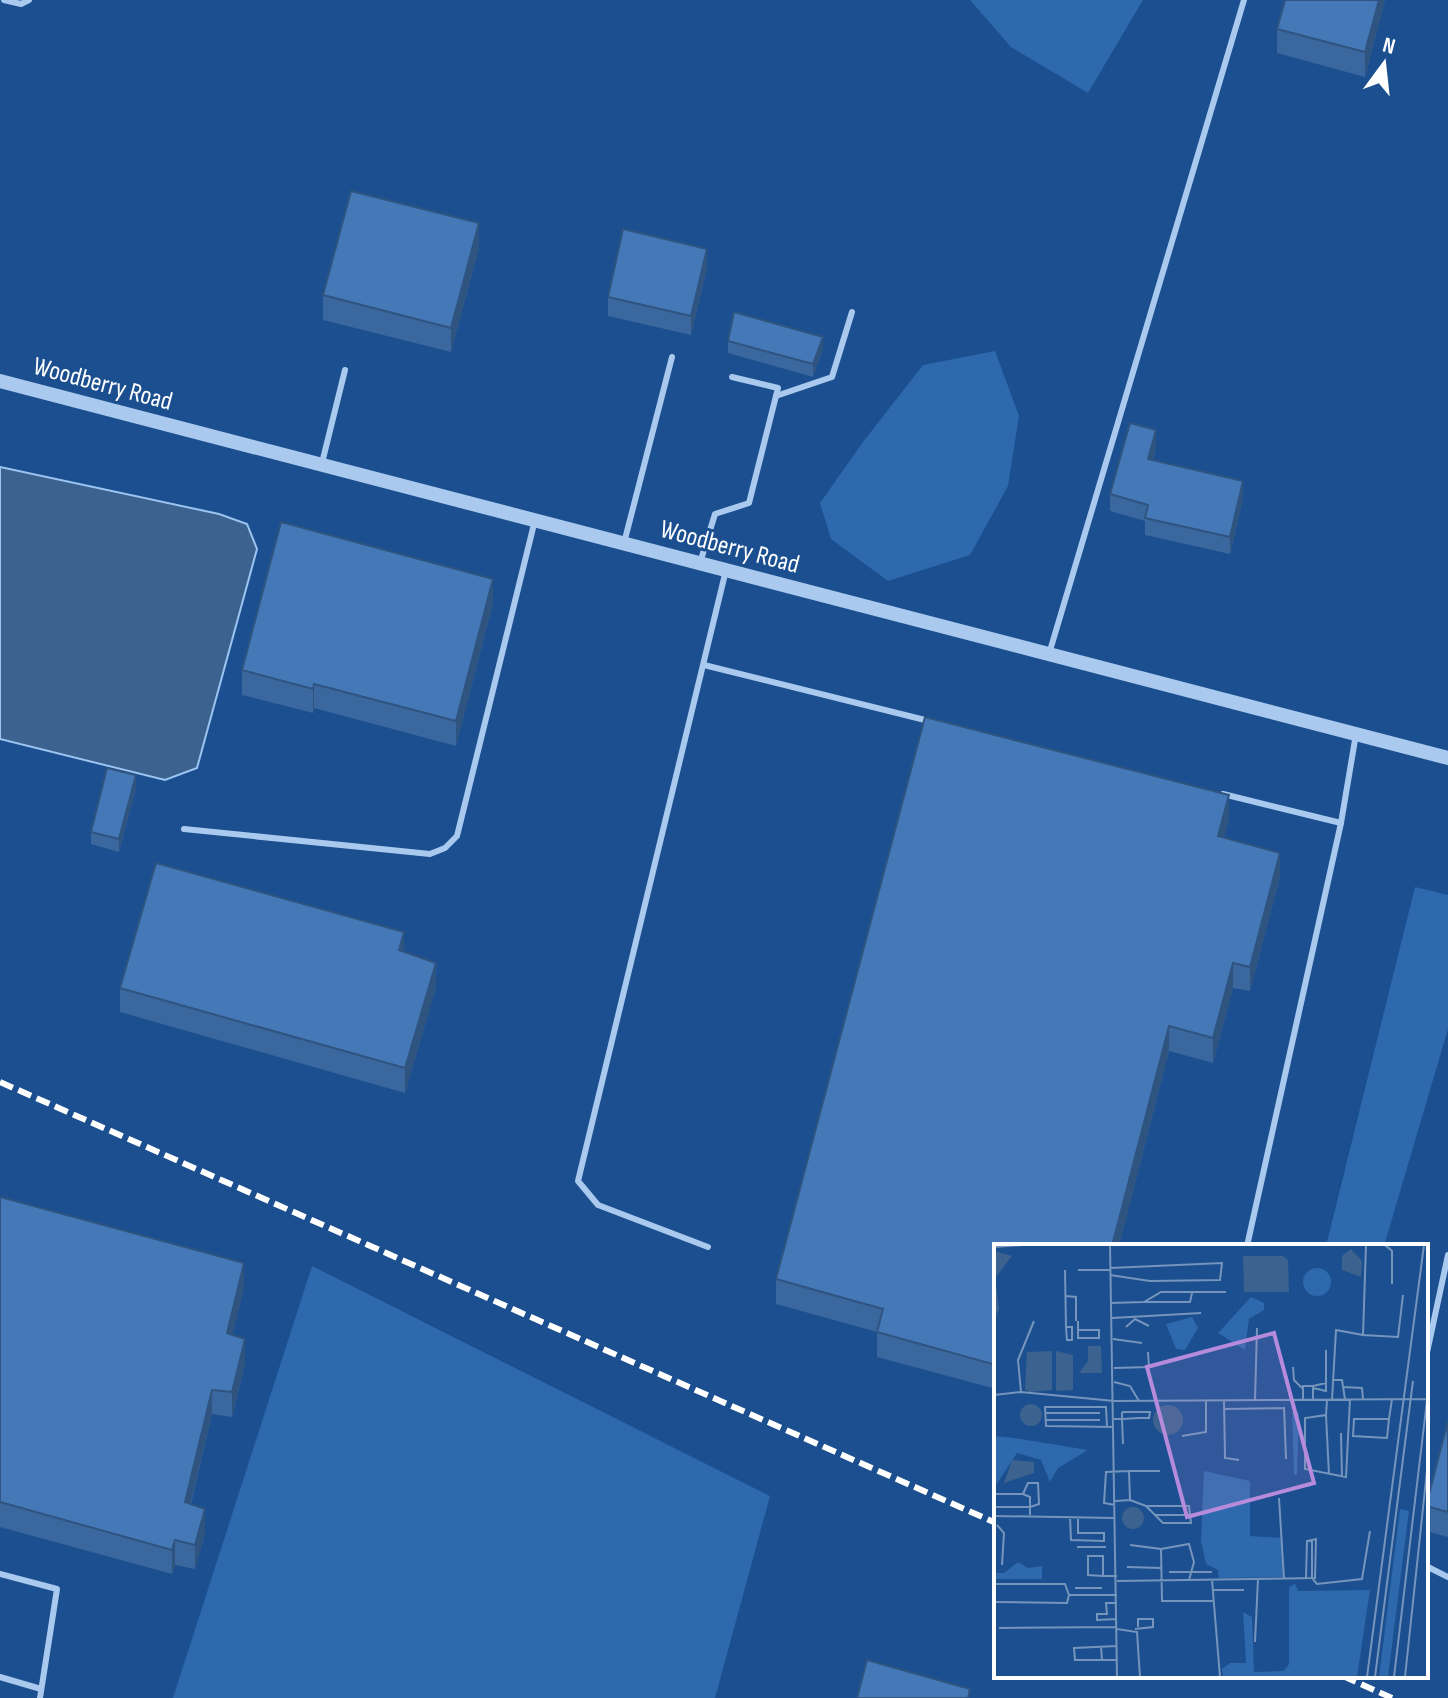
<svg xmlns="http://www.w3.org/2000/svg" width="1448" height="1698" viewBox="0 0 1448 1698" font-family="'Sofia Sans Condensed',sans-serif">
  <rect width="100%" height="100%" fill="#1b4f8f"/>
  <g fill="#2e69ad">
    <path d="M970 0H1143L1088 93 1011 47Z"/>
    <path d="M995 351 1019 416 1008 486 970 555 888 581 831 539 820 503 863 442 923 365Z"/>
    <path d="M1415 887 1448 895V1029L1384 1246H1326Z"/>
    <path d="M312 1266 770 1496 715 1698H173Z"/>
  </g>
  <path fill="#3c6290" stroke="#9cc4f0" stroke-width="2" d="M0 467 219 514 247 524 257 549 197 768 165 780 0 739Z"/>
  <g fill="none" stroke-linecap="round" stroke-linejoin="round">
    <g stroke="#a9c9ee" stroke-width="6">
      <path d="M4 0 21 4 29 0"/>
      <path d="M776 396 832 377 852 312"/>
      <path d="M322 463 345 370"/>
      <path d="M624 543 672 357"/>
      <path d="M700 563 715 514 749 503 778 388 732 377"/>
      <path d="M1049 654 1244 0"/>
      <path d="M704 665 929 721"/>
      <path d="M1223 794 1341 823"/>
      <path d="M184 829 430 854 445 848 457 836 535 520"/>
      <path d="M1247 1246 1341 823 1356 734"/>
      <path d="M708 1247 598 1205 578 1181 726 570"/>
      <path d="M1426 1357 1448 1255"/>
      <path d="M1426 1566 1448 1577"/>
      <path d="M0 1574 57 1589 40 1698"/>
      <path d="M0 1677 41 1689"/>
    </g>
    <path stroke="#a9c9ee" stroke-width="14" d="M0 381 1448 758"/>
    <g stroke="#fff" stroke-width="6" stroke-dasharray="14 6" stroke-linecap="butt">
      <path d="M0 1082 996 1523"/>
      <path d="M1343 1676 1392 1698"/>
    </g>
  </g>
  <g fill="#3a679d">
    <path d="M1385 0 1365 77 1277 53V29Z"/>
    <path d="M479 248 451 352 323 320V295Z"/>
    <path d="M707 268 691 335 608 316V297Z"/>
    <path d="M728 341 823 349 813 377 728 353Z"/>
    <path d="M1156 447 1153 460 1243 498 1230 554 1145 535V521L1110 511V494Z"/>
    <path d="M493 603 456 746 314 708 313 713 242 695V670Z"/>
    <path d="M136 788 119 852 91 844V832Z"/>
    <path d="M1229 819 1224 837 1280 877 1250 991 1233 988 1213 1063 1169 1051 1119 1246H996V1389L877 1357V1332L776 1304V1279Z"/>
    <path d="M404 952 436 987 405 1093 120 1012V988Z"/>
    <path d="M0 1197 244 1288 232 1335 245 1364 232 1417 212 1414 191 1504 205 1534 195 1569 175 1565 172 1574 0 1527Z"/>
    <path d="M1448 1421V1537L1426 1531V1504Z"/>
  </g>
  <g fill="#305480">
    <path d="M1379 0H1385L1365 77V52Z"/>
    <path d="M479 223V248L451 352V328Z"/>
    <path d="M707 249V268L691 335V316Z"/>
    <path d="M823 337V349L813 377V364Z"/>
    <path d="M1156 430V447L1148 476V459Z"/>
    <path d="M1243 481V498L1230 554V537Z"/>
    <path d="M493 579V603L456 746V721Z"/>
    <path d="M314 684V708L313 713V689Z"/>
    <path d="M136 775V788L119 852V839Z"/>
    <path d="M1229 795V819L1218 860V836Z"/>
    <path d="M1280 853V877L1250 991V967Z"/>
    <path d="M404 932V956L399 950Z"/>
    <path d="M436 963V987L405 1093V1068Z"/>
    <path d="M1233 963V988L1213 1063V1038Z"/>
    <path d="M1169 1026V1051L1119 1246H1112Z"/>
    <path d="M244 1263V1288L227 1358V1333Z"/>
    <path d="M245 1339V1364L232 1417V1392Z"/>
    <path d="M212 1390V1414L185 1526V1502Z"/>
    <path d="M205 1509V1534L195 1569V1545Z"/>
    <path d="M175 1540V1565L172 1574V1550Z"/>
  </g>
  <g fill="#4478b7" stroke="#305480" stroke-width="2">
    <path d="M1285 0H1379L1365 52 1277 29Z"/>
    <path d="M351 191 479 223 451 328 323 295Z"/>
    <path d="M623 229 707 249 691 316 608 297Z"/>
    <path d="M734 312 823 337 813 364 728 341Z"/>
    <path d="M1130 423 1156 430 1148 459 1243 481 1230 537 1145 518 1148 505 1110 494Z"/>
    <path d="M281 522 493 579 456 721 314 684 313 689 242 670Z"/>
    <path d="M925 717 1229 795 1218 836 1280 853 1250 967 1233 963 1213 1038 1169 1026 1112 1246H996V1365L877 1332 883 1309 776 1279Z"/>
    <path d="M107 768 136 775 119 839 91 832Z"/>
    <path d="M156 863 404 932 399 950 436 963 405 1068 120 988Z"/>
    <path d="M0 1197 244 1263 227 1333 245 1339 232 1392 212 1390 185 1502 205 1509 195 1545 175 1540 172 1550 0 1502Z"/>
    <path d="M1448 1421V1512L1426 1506Z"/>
    <path d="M867 1660 970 1689 968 1698H857Z"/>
  </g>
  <g text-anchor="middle" stroke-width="6" stroke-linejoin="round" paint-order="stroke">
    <g font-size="26" fill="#fff" stroke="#1b4f8f">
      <text transform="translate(103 383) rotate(15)" y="9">Woodberry Road</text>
      <text transform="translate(730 546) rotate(15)" y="9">Woodberry Road</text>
    </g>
  </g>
  <g transform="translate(994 1244)">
    <rect width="434" height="434" fill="#1b4f8f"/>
    <path d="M309 38a14 14 0 1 1 28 0a14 14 0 1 1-28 0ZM257 53 270 59V66L255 75 251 106 224 89ZM198 73 204 84 191 106 182 105 172 80ZM298 168H305L303 231H300ZM0 192 20 194 94 206 64 224 56 238 47 216 23 209 0 244ZM210 227 256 237V292L288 294 289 333 225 334 224 326 212 320 207 297ZM406 265 415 267 394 433H385ZM24 318 34 324 48 322V335H0V329H10ZM301 340 304 347 376 346 363 433H229L228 425 236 419H252L249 368 258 373 260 428 290 427 295 420V343Z" fill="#2e69ad"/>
    <path d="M357 5 368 17 367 33 348 26V12ZM0 7 18 12 1 34 5 65 0 77ZM249 12H289L294 16 295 48H250ZM94 102H107L108 129H85L94 117ZM58 107V146L35 148 31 145 33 108ZM62 107 79 111V146L62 147ZM26 171a11 11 0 1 1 22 0a11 11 0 1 1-22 0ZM159 176a15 15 0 1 1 30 0a15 15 0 1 1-30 0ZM18 216 40 218V229L10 239ZM128 274a11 11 0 1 1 22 0a11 11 0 1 1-22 0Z" fill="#3c6290"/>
    <path fill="none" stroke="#7695bc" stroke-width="2" d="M116 1 123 433M391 1 398 7V40M0 3 28 1M116 24 228 19 226 36 156 37 116 31M71 26 72 83 73 96H78V83H72M84 26H116M72 52 82 53V77M150 58H196L198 49M117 59 150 58 167 48H232M118 74 207 69M84 77V94H105V86H84M132 83 141 75 155 82M369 91 404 93 409 51M119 95 148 99M299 123 300 136 308 144M120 124 155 123 154 108M338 136H348L351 155M120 138 136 142 145 157M332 139V106M319 142 332 139V147L319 144M349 143 368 144 369 155M27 148 24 116 40 77M0 151 27 148 120 157 434 155M230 156 231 214 245 216M261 156 263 84M309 156V142H319V156M333 156 332 171 311 174V225L352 233 356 155M338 156 342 86 369 91 372 1M290 163 292 215M230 165 290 164M51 169H106M332 171 335 231M120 175H128L145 174H155L156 168H129L128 169V175L129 200M395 175H360L359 192 393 194 395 175 398 155M51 176H106M113 183 112 163H51L52 182 120 183M347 189 348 233M188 192 212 188V157M0 250H29L34 239H44L45 260 36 263V271M285 254 290 335M136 256 152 262H195L197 279H169L152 262M121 257 136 256 135 227H166M121 261 110 259 112 228 135 227M0 263H36V253L29 250M160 271H196M0 272 121 274M76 273 77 296 110 297V289H84V273M3 281 10 289 8 321M318 295V334M136 301 167 305 168 357H219M83 303H112M167 305 195 300 200 318 195 336M133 323 167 324M175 328H218M109 332 94 331V312H109V332H123M318 334 323 340 368 335 376 287M218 336 226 433M123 337 321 334 322 295 313 297 312 334M0 340H71L75 351M81 344H108M219 346H250M75 351H123M0 358 73 359 75 351M123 375 103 376V370H113L112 359H123M5 384 123 383M123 385 143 388 146 433M141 385 159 383V375H144V383M261 398 264 335M107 402 108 416H123M108 416H81L80 404 123 402M373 433 430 1M381 433 419 137M400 433 434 148M411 433 434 217"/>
    <path fill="#b68bdc" fill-opacity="0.15" stroke="#b68bdc" stroke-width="4" d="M280 89 320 239 193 273 153 123Z"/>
    <rect width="434" height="434" fill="none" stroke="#fff" stroke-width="4"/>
  </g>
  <g transform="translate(1384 64) rotate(15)" stroke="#1b4f8f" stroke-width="6" paint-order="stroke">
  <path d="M0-6L14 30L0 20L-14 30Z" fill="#ffffff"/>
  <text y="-12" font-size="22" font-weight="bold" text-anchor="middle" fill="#ffffff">N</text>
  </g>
</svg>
